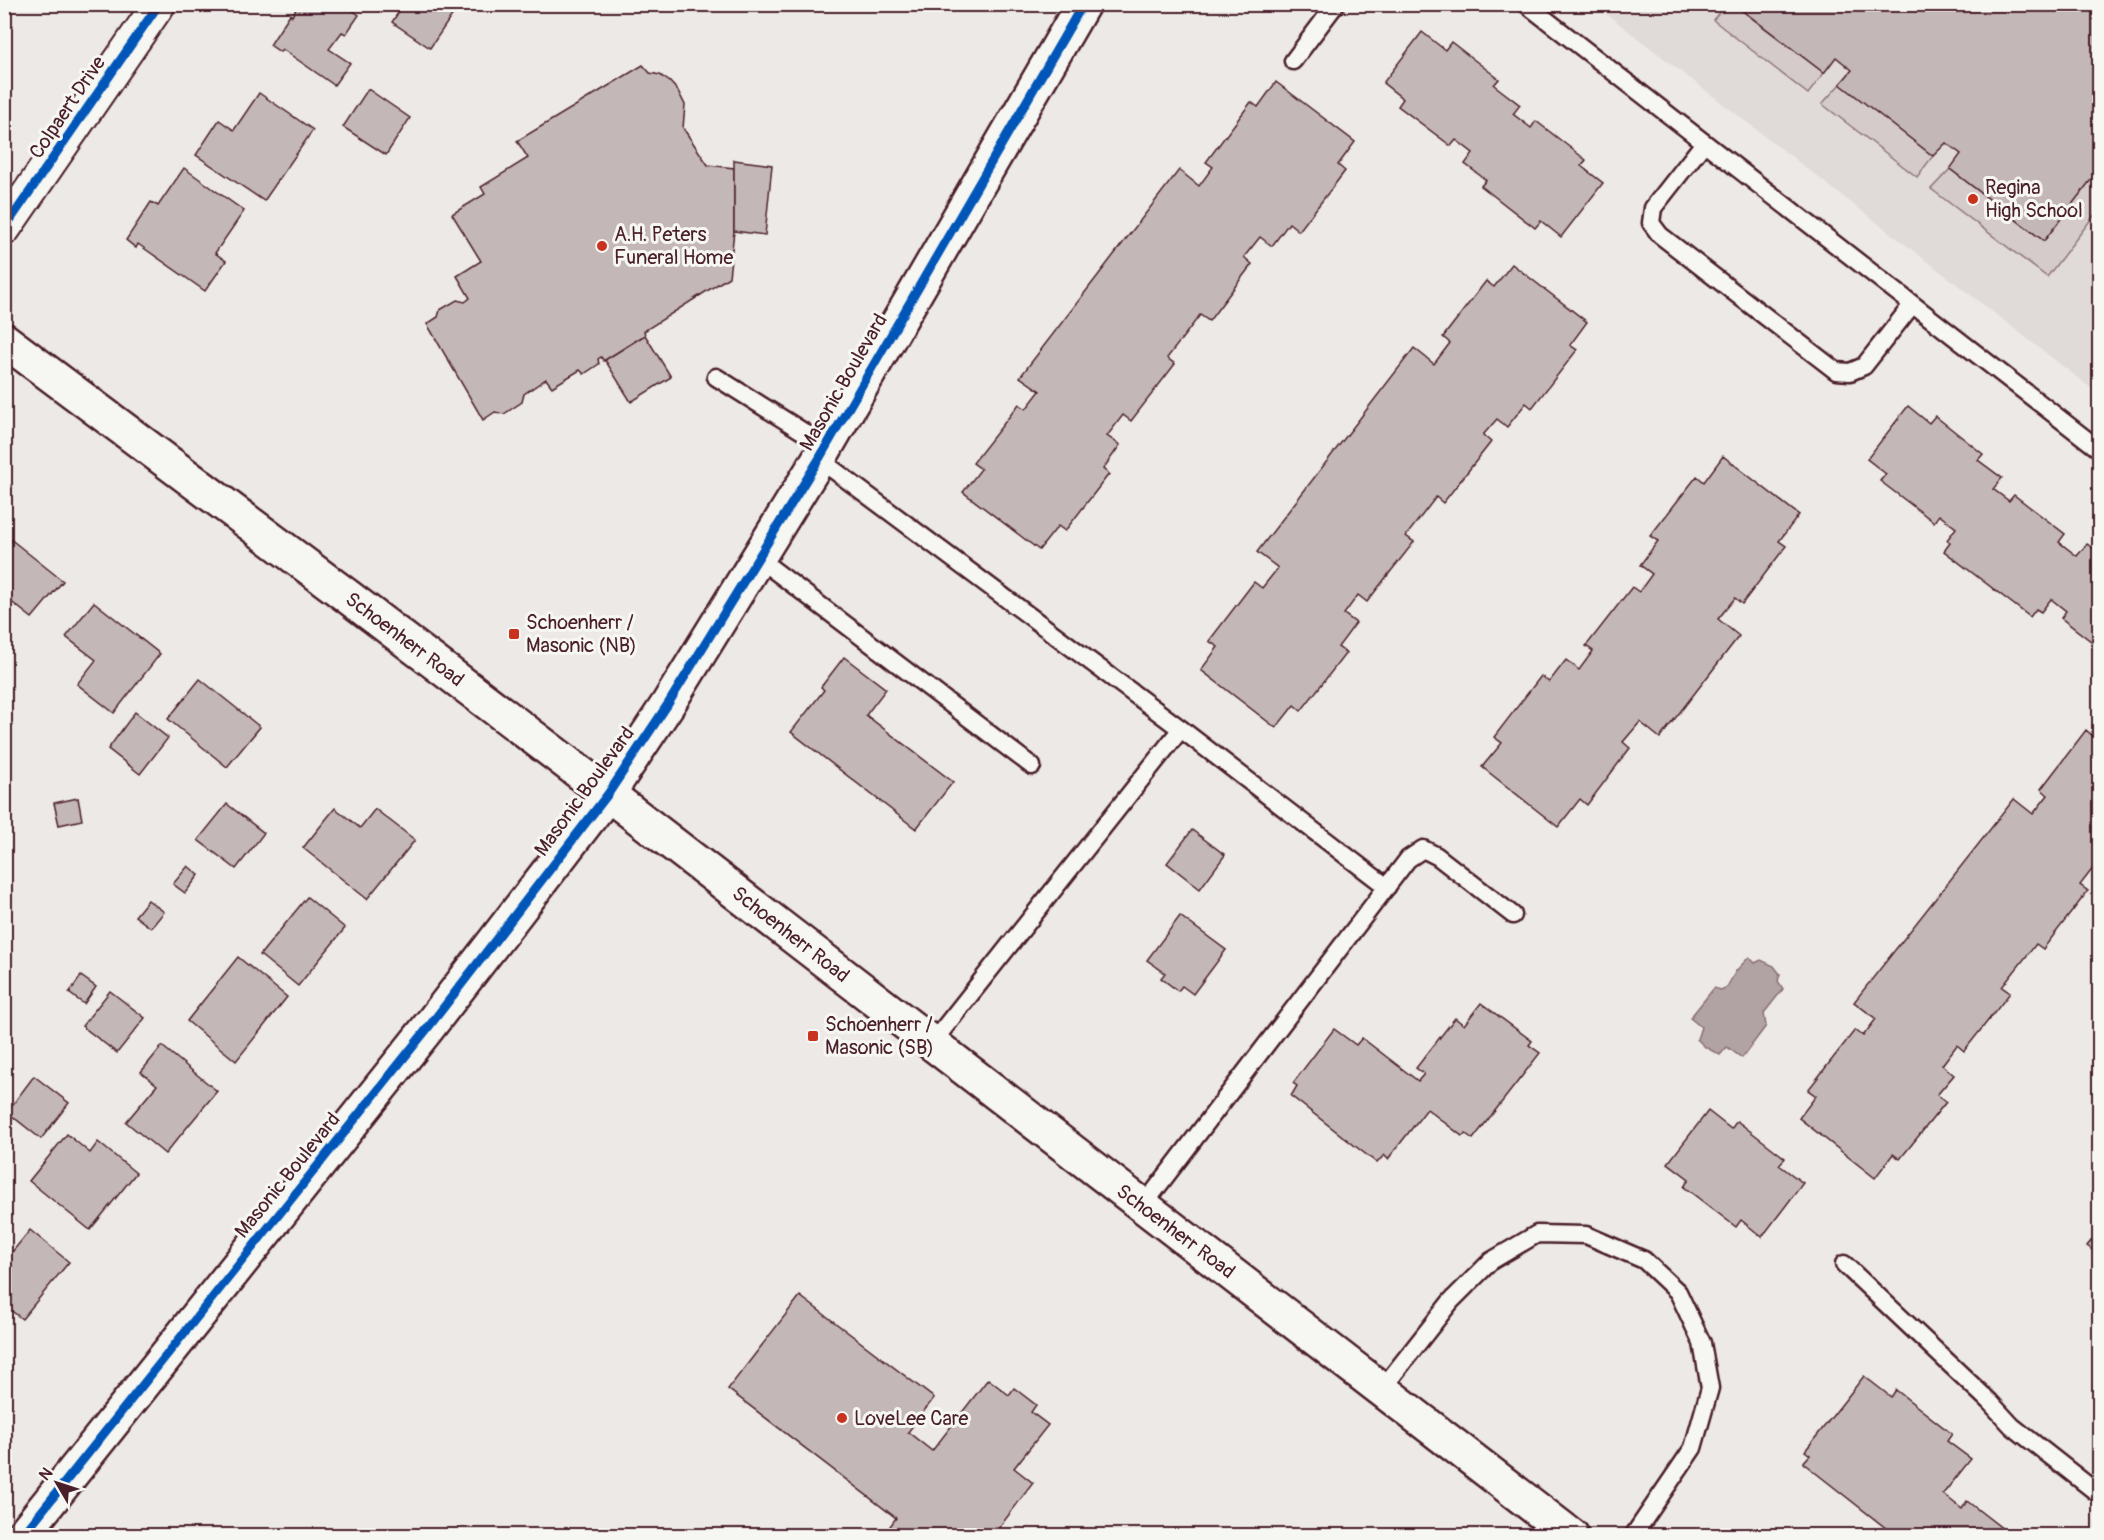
<svg xmlns="http://www.w3.org/2000/svg" width="2104" height="1540" viewBox="0 0 2104 1540" font-family="Pangolin,sans-serif">
  <rect width="100%" height="100%" fill="#ece9e6"/>
  <filter id="ink" filterUnits="userSpaceOnUse"><feTurbulence type="fractalNoise" baseFrequency=".0167" numOctaves="2"/><feDisplacementMap in="SourceGraphic" scale="12" xChannelSelector="R" yChannelSelector="G"/><feConvolveMatrix kernelMatrix="1 2 1 2 8 2 1 2 1" color-interpolation-filters="sRGB"/></filter>
  <g filter="url(#ink)">
    <path fill="#e0dad8" d="M1595 5H2099V394Z"/>
    <g fill="#d4cbca" stroke="#8f757a" stroke-width="1.5">
      <path d="M1725 5H1734L1824 73 1808 94 1713 20Z"/>
      <path d="M1840 84 1933 156 1917 177 1822 104Z"/>
      <path d="M2099 168V209L2047 277 1931 189 1950 169 2044 241Z"/>
    </g>
    <path fill="#b1a2a3" stroke="#886e73" stroke-width="1.5" d="M1749 957 1755 963 1761 960 1774 966 1780 974 1778 981 1783 989 1764 1013 1766 1026 1742 1058 1727 1047 1720 1055 1705 1047 1697 1039 1701 1027 1690 1018 1714 988 1721 990 1727 987 1736 971Z"/>
    <g fill="#c4b7b7" stroke="#4a1f2b" stroke-width="1.5">
      <path d="M299 4H344L359 15 346 34 342 32 329 49 350 63 334 85 282 49 280 52 270 45 290 14 292 16Z"/>
      <path d="M404 4H439L453 14 430 48 392 22Z"/>
      <path d="M1734 4H2100V168L2044 241 1950 169 1961 154 1946 143 1933 156 1840 84 1852 70 1836 57 1824 73Z"/>
      <path d="M1422 32 1445 50 1451 42 1499 79 1494 85 1520 105 1513 114 1531 128 1536 121 1586 160 1581 166 1603 183 1561 237 1541 221 1535 228 1481 186 1486 180 1465 164 1473 153 1456 140 1451 146 1398 106 1403 99 1383 83Z"/>
      <path d="M643 65 650 73 660 75 670 82 678 91 685 105 683 128 708 165 734 168V231L729 277 644 331 645 335 605 360 604 361 601 357 598 359 599 364 584 374 580 370 552 387 546 379 524 394 522 402 504 414 495 412 483 420 427 324 438 317 440 310 457 300 465 302 470 298 457 276 481 261 452 214 485 194 481 187 528 158 517 141Z"/>
      <path d="M1276 82 1355 142 1338 165 1345 171 1299 231 1289 223 1272 246 1260 237 1244 257 1252 264 1209 321 1200 315 1167 358 1175 364 1131 421 1123 415 1107 436 1120 445 1103 469 1109 474 1065 531 1058 526 1039 550 963 492 981 469 973 463 1019 404 1026 409 1040 391 1020 377 1179 170 1199 186 1213 167 1206 162 1251 102 1258 107Z"/>
      <path d="M368 89 410 118 386 155 343 127Z"/>
      <path d="M259 93 313 130 264 201 196 155 219 120 234 130Z"/>
      <path d="M734 160 772 165 765 235 734 231Z"/>
      <path d="M184 168 244 211 215 253 226 261 205 291 138 244 136 248 126 240 151 202 158 206Z"/>
      <path d="M1512 264 1587 322 1570 345 1577 350 1532 408 1526 403 1507 427 1497 419 1483 435 1491 442 1443 503 1436 497 1406 536 1414 542 1391 571 1367 602 1358 595 1344 614 1356 623 1338 647 1346 653 1301 711 1294 705 1276 728 1201 670 1218 647 1209 641 1254 582 1262 588 1278 568 1257 552 1414 348 1434 364 1450 343 1443 337 1486 281 1494 287Z"/>
      <path d="M645 335 671 377 631 402 605 360Z"/>
      <path d="M1908 406 1929 423 1935 416 1983 454 1978 460 2002 478 1993 489 2009 501 2014 495 2065 534 2059 542 2077 556 2087 544 2100 553V648L2061 618 2066 611 2051 599 2041 612 2036 609 2030 617 1944 551 1950 543 1947 540 1956 528 1939 515 1934 522 1880 481 1886 474 1867 459Z"/>
      <path d="M1723 456 1799 515 1779 541 1786 546 1742 604 1735 598 1718 619 1739 636 1660 738 1640 722 1623 742 1630 748 1587 805 1580 799 1558 827 1482 767 1502 743 1494 737 1541 676 1549 682 1566 660 1579 670 1593 651 1586 646 1632 587 1639 592 1652 574 1640 565 1658 541 1650 536 1697 476 1704 482Z"/>
      <path d="M4 534 63 581 32 618 4 596Z"/>
      <path d="M94 602 160 654 114 713 77 684 96 660 66 637Z"/>
      <path d="M844 657 886 689 866 715 953 782 916 829 791 732 824 690 821 687Z"/>
      <path d="M200 679 260 727 227 767 168 719Z"/>
      <path d="M135 712 168 738 140 774 108 749Z"/>
      <path d="M2100 728V871L2094 867 2080 885 2088 891 2043 949 2036 944 2002 987 2010 993 1964 1051 1957 1045 1942 1065 1954 1075 1937 1095 1946 1102 1900 1159 1893 1154 1875 1178 1799 1118 1816 1096 1808 1090 1855 1030 1863 1036 1876 1019 1854 1002 2014 799 2033 814 2048 795 2041 789 2086 730 2093 736Z"/>
      <path d="M78 798 82 820 59 825 54 803Z"/>
      <path d="M227 804 264 833 236 869 198 840Z"/>
      <path d="M335 808 360 828 375 809 415 840 367 899 303 848Z"/>
      <path d="M1192 830 1225 855 1200 889 1167 863Z"/>
      <path d="M188 866 199 875 185 893 173 884Z"/>
      <path d="M307 897 345 928 298 986 260 955Z"/>
      <path d="M148 900 164 912 151 928 135 916Z"/>
      <path d="M1180 916 1226 950 1193 994 1182 986 1178 991 1161 978 1165 973 1147 960Z"/>
      <path d="M238 957 287 997 236 1061 187 1021Z"/>
      <path d="M81 976 96 987 84 1004 69 993Z"/>
      <path d="M110 991 145 1018 117 1053 82 1026Z"/>
      <path d="M1481 1003 1532 1041 1529 1045 1540 1053 1473 1139 1466 1134 1462 1136 1427 1109 1388 1159 1384 1155 1377 1163 1291 1096 1297 1086 1293 1083 1334 1029 1356 1045 1362 1038 1418 1081 1424 1074 1416 1068 1455 1018 1464 1025Z"/>
      <path d="M162 1046 217 1091 165 1154 126 1122 157 1085 141 1072Z"/>
      <path d="M34 1076 69 1103 41 1139 7 1112Z"/>
      <path d="M1708 1111 1731 1129 1737 1121 1785 1158 1779 1165 1803 1183 1762 1237 1741 1220 1736 1227 1684 1187 1689 1179 1668 1163Z"/>
      <path d="M67 1134 90 1153 98 1142 136 1173 90 1230 29 1181Z"/>
      <path d="M30 1230 69 1262 22 1319 4 1305V1262Z"/>
      <path d="M2100 1230V1256L2087 1246Z"/>
      <path d="M800 1296 934 1398 908 1432 932 1451 988 1379 1009 1395 1014 1388 1036 1405 1031 1412 1048 1425 1014 1468 1033 1483 998 1529 1007 1536H883L896 1518 728 1389Z"/>
      <path d="M1864 1376 1891 1397 1896 1390 1952 1434 1947 1441 1971 1459 1943 1494 1962 1509 1967 1501 2012 1536H1896L1803 1463 1810 1455 1805 1451Z"/>
    </g>
    <g fill="none" stroke-linecap="round" stroke-linejoin="round">
      <g stroke="#4a1f2b" stroke-width="21">
        <g id="service">
          <path d="M1526 4 2100 450"/>
          <path d="M1293 61 1336 4"/>
          <path d="M1704 143 1653 208 1651 223 1660 235 1836 371 1850 372 1864 366 1912 305"/>
          <path d="M716 377 826 446"/>
          <path d="M819 459 1181 729 1387 887"/>
          <path d="M758 558 1032 766"/>
          <path d="M932 1043 1181 729"/>
          <path d="M1143 1206 1408 859 1423 849 1437 856 1513 915"/>
          <path d="M1844 1264 1990 1402 2012 1426 2100 1495"/>
          <path d="M1382 1389 1451 1301 1491 1261 1537 1234 1586 1235 1644 1260 1678 1292 1702 1343 1710 1388 1693 1448 1633 1536"/>
        </g>
      </g>
      <g stroke="#4a1f2b" stroke-width="36">
        <path id="minor" d="M4 229 159 4"/>
      </g>
      <g stroke="#4a1f2b" stroke-width="38">
        <path id="tertiary" d="M22 1536 427 1029 608 794 668 704 819 459 1083 4"/>
      </g>
      <g stroke="#4a1f2b" stroke-width="38">
        <path id="secondary" d="M4 340 347 596 608 794 1572 1536"/>
      </g>
      <use href="#service" stroke="#f6f6f2" stroke-width="16"/>
      <use href="#minor" stroke="#f6f6f2" stroke-width="32"/>
      <use href="#tertiary" stroke="#f6f6f2" stroke-width="33"/>
      <use href="#secondary" stroke="#f6f6f2" stroke-width="33"/>
      <g stroke="#f6f6f2" stroke-width="13">
        <g id="cycleway">
          <path d="M4 229 159 4"/>
          <path d="M22 1536 427 1029 608 794 668 704 819 459 1083 4"/>
        </g>
      </g>
      <use href="#cycleway" stroke="#0057b8" stroke-width="9"/>
    </g>
  </g>
  <g fill="#c8321e" stroke="#f6f6f2" stroke-width="2">
    <circle cx="1973" cy="199" r="6"/>
    <circle cx="602" cy="246" r="6"/>
    <rect x="508" y="628" width="12" height="12" rx="3"/>
    <rect x="807" y="1030" width="12" height="12" rx="3"/>
    <circle cx="842" cy="1418" r="6"/>
  </g>
  <g text-anchor="middle" stroke-width="6" stroke-linejoin="round" paint-order="stroke">
    <g font-size="20" fill="#4a1f2b" stroke="#f6f6f2">
      <text transform="translate(67 107) rotate(-56)" y="7">Colpaert Drive</text>
      <text transform="translate(843 382) rotate(-60)" y="7">Masonic Boulevard</text>
      <text transform="translate(405 639) rotate(37)" y="7">Schoenherr Road</text>
      <text transform="translate(584 791) rotate(-54)" y="7">Masonic Boulevard</text>
      <text transform="translate(791 934) rotate(38)" y="7">Schoenherr Road</text>
      <text transform="translate(287 1175) rotate(-51)" y="7">Masonic Boulevard</text>
      <text transform="translate(1176 1231) rotate(37)" y="7">Schoenherr Road</text>
    </g>
    <g font-size="20" fill="#4a1f2b" stroke="#f6f6f2" text-anchor="start">
      <text x="1985" y="194">Regina<tspan x="1985" dy="23">High School</tspan></text>
      <text x="614" y="241">A.H. Peters<tspan x="614" dy="23">Funeral Home</tspan></text>
      <text x="526" y="629">Schoenherr /<tspan x="526" dy="23">Masonic (NB)</tspan></text>
      <text x="825" y="1031">Schoenherr /<tspan x="825" dy="23">Masonic (SB)</tspan></text>
      <text x="854" y="1425">LoveLee Care</text>
    </g>
  </g>
  <rect width="2104" height="1540" fill="none" stroke="#f6f6f2" stroke-width="24"/>
  <rect x="12" y="12" width="2080" height="1516" fill="none" stroke="#4a1f2b" stroke-width="2" filter="url(#ink)"/>
  <g transform="translate(57 1483) rotate(309)" stroke="#f6f6f2" stroke-width="4.5" paint-order="stroke">
  <path d="M0-4.5L10 22L0 15L-10 22Z" fill="#4a1f2b"/>
  <text y="-9" font-size="16" font-weight="bold" text-anchor="middle" fill="#4a1f2b">N</text>
  </g>
</svg>
